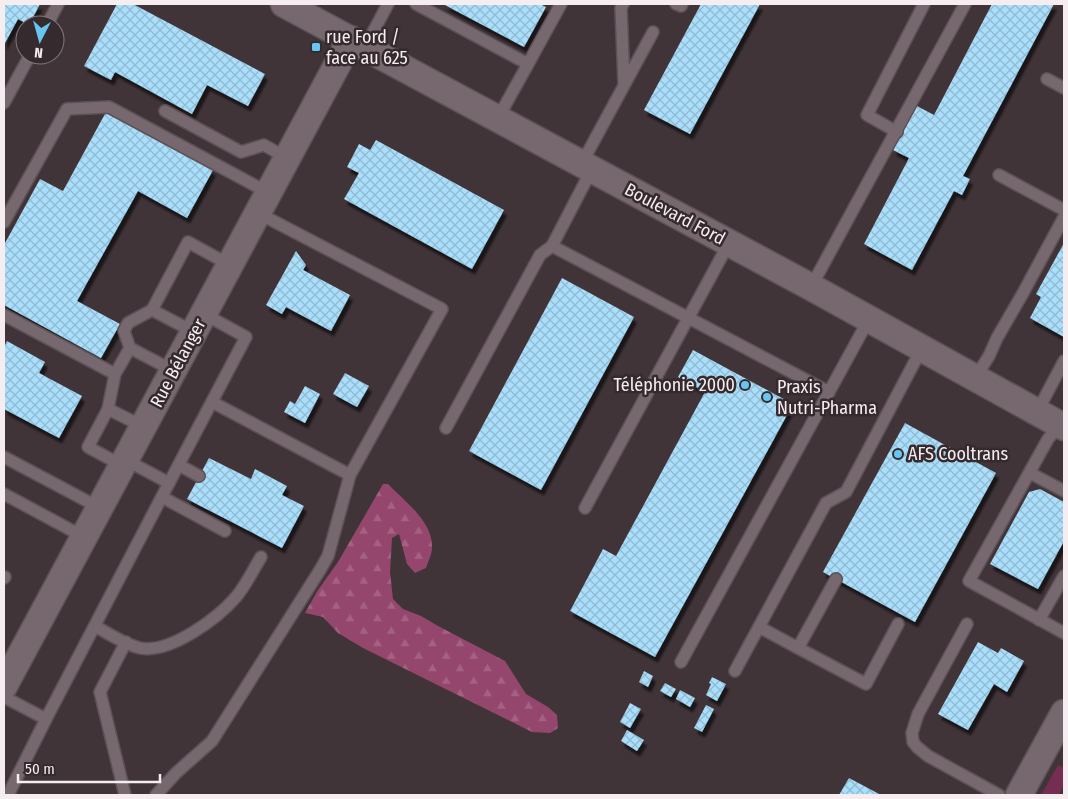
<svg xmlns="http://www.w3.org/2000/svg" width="1068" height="799" viewBox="0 0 1068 799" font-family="'Fira Sans Condensed',sans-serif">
  <defs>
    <pattern id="forest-firs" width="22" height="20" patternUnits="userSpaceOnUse" patternTransform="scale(1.25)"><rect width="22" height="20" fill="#94466c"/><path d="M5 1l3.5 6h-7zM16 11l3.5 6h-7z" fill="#a46181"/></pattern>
    <pattern id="building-cross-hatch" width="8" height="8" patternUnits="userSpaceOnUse" patternTransform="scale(1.25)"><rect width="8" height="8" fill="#a9dffc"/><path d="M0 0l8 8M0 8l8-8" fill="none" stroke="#91b9cf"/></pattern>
    <filter id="shadow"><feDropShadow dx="3" dy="5.5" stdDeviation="1" flood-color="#0009"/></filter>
  </defs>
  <rect width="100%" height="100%" fill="#403439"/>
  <path fill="#752e52" d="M1058 765 1064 768V785L1059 795H1041Z"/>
  <path fill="url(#forest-firs)" d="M383 484H388C405 502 433 521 432 548 432 554 428 562 426 568L415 573 407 564 399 534 392 538 390 572 393 599 403 609 421 616 438 626 505 661 526 694 548 707 557 715 558 728 550 733 532 732 363 648 338 633 323 617 305 613 318 590 338 562Z"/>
  <g fill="url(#building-cross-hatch)" filter="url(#shadow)">
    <path d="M4 4H40L29 25 18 19 4 45Z"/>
    <path d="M117 4H133L265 74 248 106 207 85 192 114 115 72 111 80 84 66Z"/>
    <path d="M443 4H540L546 7 524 47Z"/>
    <path d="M701 4H760L690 134 644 110Z"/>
    <path d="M992 4H1054L963 176 970 179 962 195 954 191 912 270 864 244 909 158 893 150 917 106 934 115Z"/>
    <path d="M106 112 213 170 187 218 138 191 77 301 120 324 101 358 4 305V245L40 179 63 191Z"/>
    <path d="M376 140 504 210 472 269 344 199 359 173 347 167 359 144 370 150Z"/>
    <path d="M1064 243V337L1030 318 1041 297 1036 294Z"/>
    <path d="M296 251 306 265 303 270 350 295 331 331 286 307 282 314 266 305Z"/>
    <path d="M562 278 634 317 541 490 469 451Z"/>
    <path d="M7 341 45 362 39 373 82 396 59 438 4 409V347Z"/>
    <path d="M693 350 793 404 655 657 570 611 603 549 616 556 705 392 678 377Z"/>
    <path d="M345 373 369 386 357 407 333 394Z"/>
    <path d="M305 386 320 394 305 423 284 412 290 401 295 404Z"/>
    <path d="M905 423 996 473 915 622 823 572Z"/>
    <path d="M209 458 251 479 255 469 287 486 282 495 304 506 282 548 187 499Z"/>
    <path d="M1040 489 1064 502V541L1038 589 990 564 1029 492Z"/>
    <path d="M978 642 998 653 1001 648 1024 661 1007 692 994 684 968 730 938 714Z"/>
    <path d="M644 671 653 676 648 687 639 682Z"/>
    <path d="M712 677 726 684 717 701 706 695 711 684 709 683Z"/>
    <path d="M665 683 676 689 671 697 660 691Z"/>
    <path d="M680 690 695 698 690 707 676 699Z"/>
    <path d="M630 703 641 709 630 728 620 722Z"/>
    <path d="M706 705 714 709 702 732 694 728Z"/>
    <path d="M627 730 644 740 637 751 621 741Z"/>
    <path d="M849 778 881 795H839Z"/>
  </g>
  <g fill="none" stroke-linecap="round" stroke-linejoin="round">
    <g stroke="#5c5256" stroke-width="14">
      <g id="service">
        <path d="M416 4 528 64 498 118"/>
        <path d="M623 4 621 8 624 83"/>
        <path d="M676 4 681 6 682 4"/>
        <path d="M47 25 58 4"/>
        <path d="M365 47 388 4"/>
        <path d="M528 64 561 4"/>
        <path d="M1047 79 1064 88"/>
        <path d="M4 103 30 55"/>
        <path d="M165 111 241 152 264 145 287 158"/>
        <path d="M897 132 867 115 924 4"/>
        <path d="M582 163 653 32"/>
        <path d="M592 169 552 246 573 257 829 392 869 319"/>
        <path d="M999 175 1064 210"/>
        <path d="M4 222 67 109 109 107 269 193"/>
        <path d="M811 287 965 4"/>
        <path d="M4 315 115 374"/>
        <path d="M194 332 152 310 188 242 230 265"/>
        <path d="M130 348 124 331 128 323 152 310"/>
        <path d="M975 378 989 356 997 338 1023 293 1064 217"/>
        <path d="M212 402 350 475"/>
        <path d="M108 409 115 374 130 348 174 371"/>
        <path d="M1037 412 1064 361"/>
        <path d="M1060 424 1048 439 969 581 1064 633"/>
        <path d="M446 428 540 255 552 246"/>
        <path d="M4 457 100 508"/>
        <path d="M179 465 199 476"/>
        <path d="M123 466 88 447 108 409 144 427"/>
        <path d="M1030 473 1064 491"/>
        <path d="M169 483 246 337 204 314"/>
        <path d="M4 494 84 537"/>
        <path d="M162 497 225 531"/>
        <path d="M585 508 729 243"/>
        <path d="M4 578 5 577"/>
        <path d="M1039 620 1064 576"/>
        <path d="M967 624 918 714 912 733 913 742 917 747 928 756 999 795"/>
        <path d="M95 626C109 634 124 644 140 648 170 654 218 618 236 597 246 585 253 570 261 557"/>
        <path d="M759 627 798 648 836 579"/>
        <path d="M798 648 866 684 898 624"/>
        <path d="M681 662 829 392"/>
        <path d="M735 671 826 503 846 492 922 348"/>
        <path d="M4 697 46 719 169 483 126 460"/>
        <path d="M8 795 46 719"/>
        <path d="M125 795 100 692 126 642"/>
        <path d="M156 795 176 773 212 741 320 570 328 556 350 475 442 309 258 213"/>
      </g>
    </g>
    <g stroke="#5c5256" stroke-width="29">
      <g id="tertiary">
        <path d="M284 4 811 287 1064 427"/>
        <path d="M4 686 351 39"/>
        <path d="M1019 795 1064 713"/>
      </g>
    </g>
    <use href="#service" stroke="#76686e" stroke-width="11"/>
    <use href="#tertiary" stroke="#76686e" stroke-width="26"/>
  </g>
  <g fill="#68c4f0" stroke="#352a2e" stroke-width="2">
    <rect x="311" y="42" width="10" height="10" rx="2.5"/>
    <circle cx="745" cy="385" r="5"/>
    <circle cx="767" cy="397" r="5"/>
    <circle cx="898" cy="454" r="5"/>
  </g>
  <g text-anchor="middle" stroke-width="5" stroke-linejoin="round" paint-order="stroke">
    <g font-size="18" fill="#f5edf0" stroke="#352a2e" text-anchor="start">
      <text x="326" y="43">rue Ford /<tspan x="326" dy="21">face au 625</tspan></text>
      <text x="735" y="391" text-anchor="end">Téléphonie 2000</text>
      <text x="777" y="393">Praxis<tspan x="777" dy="21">Nutri-Pharma</tspan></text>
      <text x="908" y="460">AFS Cooltrans</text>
    </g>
    <g font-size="18" fill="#f5edf0" stroke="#352a2e">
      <text transform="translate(675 214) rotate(28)" y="6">Boulevard Ford</text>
      <text transform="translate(178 363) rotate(-62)" y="6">Rue Bélanger</text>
    </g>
  </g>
  <rect width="1068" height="799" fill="none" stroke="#f5edf0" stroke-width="10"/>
  <g transform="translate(40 40) rotate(186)"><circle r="24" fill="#352a2e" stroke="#82787c"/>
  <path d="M0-4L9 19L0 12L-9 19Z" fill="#68c4f0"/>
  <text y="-8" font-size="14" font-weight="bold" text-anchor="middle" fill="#f5edf0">N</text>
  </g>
  <path d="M18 774v8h142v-8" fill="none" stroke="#f5edf0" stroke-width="2.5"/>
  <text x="25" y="774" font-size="15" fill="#f5edf0" stroke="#352a2e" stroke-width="4" paint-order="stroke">50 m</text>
</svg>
